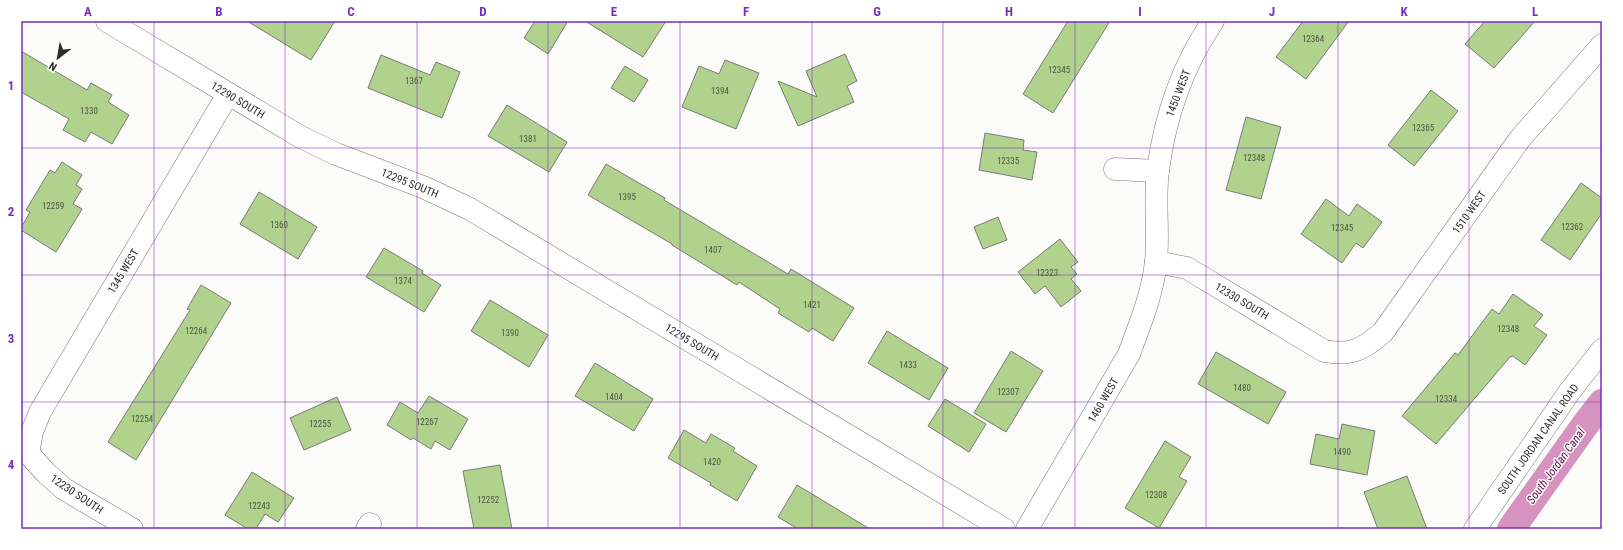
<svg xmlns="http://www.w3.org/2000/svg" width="1623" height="550" viewBox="0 0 1623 550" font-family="'Roboto Condensed',sans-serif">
  <rect width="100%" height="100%" fill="#fbfcf9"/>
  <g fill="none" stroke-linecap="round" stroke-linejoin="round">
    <path stroke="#d693bf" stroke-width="28" d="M1511 529 1585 425 1602 403"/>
  </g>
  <g fill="#b0d28c" stroke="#797b78">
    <path d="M247 21H335L311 60Z"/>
    <path d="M535 21H568L548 54 524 38Z"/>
    <path d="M585 21H666L643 57Z"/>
    <path d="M1068 21H1110L1053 113 1023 94Z"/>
    <path d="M1303 21H1349L1306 79 1276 57Z"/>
    <path d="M1485 21H1535L1494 68 1465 44Z"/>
    <path d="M21 51 87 90 91 83 112 95 108 102 129 115 112 144 91 132 85 142 63 130 69 119 21 92Z"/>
    <path d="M845 54 857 81 847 86 854 102 798 126 778 81 817 97 806 71Z"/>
    <path d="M381 55 430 75 436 62 460 72 442 118 368 88Z"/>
    <path d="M725 60 759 73 736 129 682 107 699 66 719 74Z"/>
    <path d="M625 66 648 80 634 102 611 88Z"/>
    <path d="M1431 90 1458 111 1414 166 1388 145Z"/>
    <path d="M507 105 567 142 549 172 488 136Z"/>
    <path d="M1246 117 1281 127 1261 199 1226 190Z"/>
    <path d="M985 133 1024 140 1023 150 1037 152 1032 180 979 170Z"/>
    <path d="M62 162 82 175 76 185 82 189 73 204 82 209 56 252 21 230V228L30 212 26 210 50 170 55 173Z"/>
    <path d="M606 164 665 198 664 200 788 274 791 269 854 308 833 341 812 328 809 332 778 313 780 309 739 282 737 285 672 245V244L588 195Z"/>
    <path d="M1581 183 1602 198V213L1570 260 1541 240Z"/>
    <path d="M259 192 317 227 298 259 240 224Z"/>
    <path d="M1326 199 1349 216 1357 204 1382 222 1363 248 1356 243 1342 263 1301 234Z"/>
    <path d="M998 217 1007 240 983 249 974 227Z"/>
    <path d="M1060 239 1078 262 1071 267 1077 274 1071 279 1081 291 1061 307 1045 286 1035 294 1018 272Z"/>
    <path d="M384 248 423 271 422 273 441 285 424 312 366 277Z"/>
    <path d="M201 285 231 303 136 460 108 442 190 310 187 309Z"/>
    <path d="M1513 294 1543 315 1534 326 1547 335 1525 365 1513 356 1510 357 1436 444 1402 416 1455 353 1458 355 1492 309 1499 314Z"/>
    <path d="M490 300 548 335 529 367 471 331Z"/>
    <path d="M887 331 948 368 929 400 868 363Z"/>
    <path d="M1011 351 1043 371 1006 432 974 413Z"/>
    <path d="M1216 352 1286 392 1268 424 1198 384Z"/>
    <path d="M595 363 653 399 634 431 575 396Z"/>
    <path d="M429 396 468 419 450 450 435 441 431 449 413 438 411 440 387 425 400 402 418 413Z"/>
    <path d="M337 397 351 430 304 450 290 418Z"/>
    <path d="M945 399 986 424 969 452 928 426Z"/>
    <path d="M1342 424 1375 431 1367 475 1310 464 1316 434 1339 439Z"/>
    <path d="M684 430 706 443 711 434 735 448 733 451 757 466 737 501 710 485 711 483 668 458Z"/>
    <path d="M1165 441 1191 457 1179 477 1187 481 1159 528 1125 508Z"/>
    <path d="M500 465 512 529H474L463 471Z"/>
    <path d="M252 472 294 498 278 522 265 514 256 529H248L225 515Z"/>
    <path d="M1407 476 1427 529H1378L1364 492Z"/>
    <path d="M797 485 870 529H798L778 517Z"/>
  </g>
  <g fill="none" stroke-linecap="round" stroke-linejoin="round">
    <g stroke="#777875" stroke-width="23">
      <g id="minor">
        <path d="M107 21 299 136 336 154 423 187 470 209 1004 529"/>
        <path d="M1115 169 1158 171"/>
        <path d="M1156 262 1187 268 1324 351C1350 356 1363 350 1383 332L1519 140 1602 45"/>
        <path d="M132 529 64 489 45 472 28 453 32 432 40 412 228 94"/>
        <path d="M367 529 370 524"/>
        <path d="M1027 529 1129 354C1140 324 1153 293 1156 261 1159 231 1154 200 1158 170 1165 117 1183 65 1213 21"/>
        <path d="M1475 529 1570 391 1602 350"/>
      </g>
    </g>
    <use href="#minor" stroke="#fff" stroke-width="22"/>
  </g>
  <path fill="none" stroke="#7b2cbf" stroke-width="1" stroke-opacity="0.55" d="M154 21V529M285 21V529M417 21V529M548 21V529M680 21V529M812 21V529M943 21V529M1075 21V529M1206 21V529M1338 21V529M1469 21V529M21 148H1602M21 275H1602M21 402H1602"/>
  <g text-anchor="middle" stroke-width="3" stroke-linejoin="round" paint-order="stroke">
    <g font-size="9" fill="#4d5643">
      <text x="1313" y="42">12364</text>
      <text x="1059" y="73">12345</text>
      <text x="414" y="84">1367</text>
      <text x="720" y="94">1394</text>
      <text x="89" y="114">1330</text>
      <text x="1423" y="131">12365</text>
      <text x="528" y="142">1381</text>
      <text x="1254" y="161">12348</text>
      <text x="1008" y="164">12335</text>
      <text x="627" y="200">1395</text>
      <text x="53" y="209">12259</text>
      <text x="279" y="228">1360</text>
      <text x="1572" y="230">12362</text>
      <text x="1342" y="231">12345</text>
      <text x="713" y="253">1407</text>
      <text x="1047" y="276">12323</text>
      <text x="403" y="284">1374</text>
      <text x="812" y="308">1421</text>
      <text x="1508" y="332">12348</text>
      <text x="196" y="334">12264</text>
      <text x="510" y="336">1390</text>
      <text x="908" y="368">1433</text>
      <text x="1242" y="391">1480</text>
      <text x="1008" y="395">12307</text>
      <text x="614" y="400">1404</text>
      <text x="1446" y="402">12334</text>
      <text x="142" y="422">12254</text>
      <text x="427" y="425">12267</text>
      <text x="320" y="427">12255</text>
      <text x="1342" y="455">1490</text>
      <text x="712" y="465">1420</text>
      <text x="1156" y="498">12308</text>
      <text x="488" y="503">12252</text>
      <text x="259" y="509">12243</text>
    </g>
    <g font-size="11" fill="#2c2c2b" stroke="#fff">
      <text transform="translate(1178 93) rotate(-69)" y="4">1450 WEST</text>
      <text transform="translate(238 100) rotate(31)" y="4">12290 SOUTH</text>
      <text transform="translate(410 183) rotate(22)" y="4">12295 SOUTH</text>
      <text transform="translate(1469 212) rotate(-55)" y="4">1510 WEST</text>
      <text transform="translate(123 271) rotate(-59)" y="4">1345 WEST</text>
      <text transform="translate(1242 301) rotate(31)" y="4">12330 SOUTH</text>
      <text transform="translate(692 342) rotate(31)" y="4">12295 SOUTH</text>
      <text transform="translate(1103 400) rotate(-60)" y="4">1460 WEST</text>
      <text transform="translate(1538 439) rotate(-55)" y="4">SOUTH JORDAN CANAL ROAD</text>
      <text transform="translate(77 494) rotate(34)" y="4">12230 SOUTH</text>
    </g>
    <g font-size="12" font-style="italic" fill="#5d0d4a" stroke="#fff">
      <text transform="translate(1556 466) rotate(-54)" y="4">South Jordan Canal</text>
    </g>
  </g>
  <rect width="1623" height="550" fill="none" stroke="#ffffff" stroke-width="44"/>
  <g transform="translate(58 58) rotate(211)" stroke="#ffffff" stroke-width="3" paint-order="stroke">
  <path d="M0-3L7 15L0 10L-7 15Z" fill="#2c2c2b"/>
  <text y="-6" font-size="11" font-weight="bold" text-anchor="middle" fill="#2c2c2b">N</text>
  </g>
  <rect x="22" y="22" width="1579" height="506" fill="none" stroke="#7b2cbf" stroke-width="1.5"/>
  <g font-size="13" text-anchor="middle" font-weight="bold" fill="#7b2cbf">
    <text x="88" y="16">A</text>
    <text x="219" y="16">B</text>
    <text x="351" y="16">C</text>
    <text x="483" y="16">D</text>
    <text x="614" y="16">E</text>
    <text x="746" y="16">F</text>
    <text x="877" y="16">G</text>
    <text x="1009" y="16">H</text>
    <text x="1140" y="16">I</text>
    <text x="1272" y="16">J</text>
    <text x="1404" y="16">K</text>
    <text x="1535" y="16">L</text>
    <text x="11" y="90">1</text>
    <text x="11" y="216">2</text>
    <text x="11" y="343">3</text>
    <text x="11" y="469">4</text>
  </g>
</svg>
